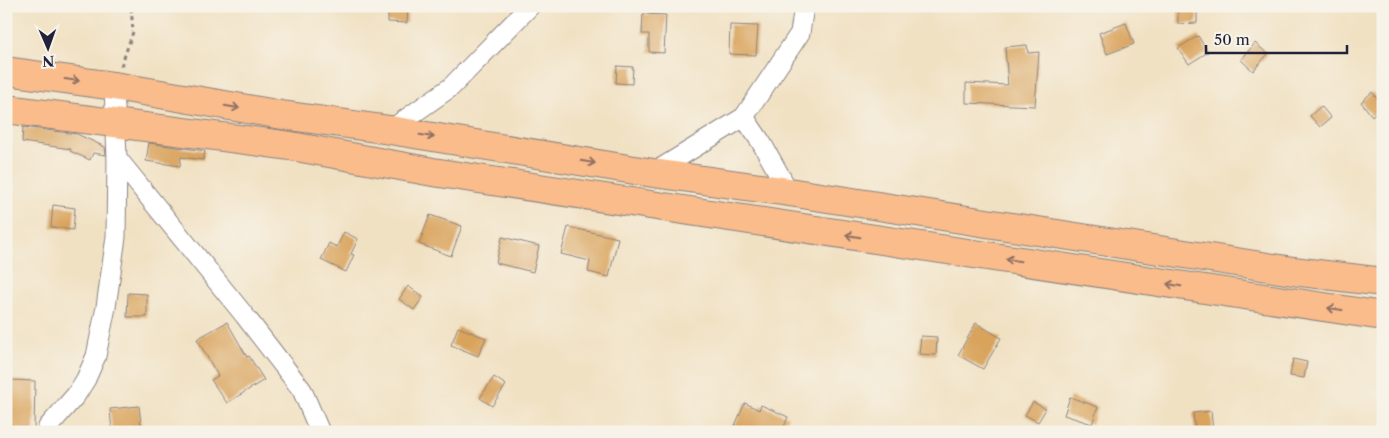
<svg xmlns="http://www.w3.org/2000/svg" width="1389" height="438" viewBox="0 0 1389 438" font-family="'Libre Caslon Text',serif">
  <rect width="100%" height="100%" fill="#f7f3e8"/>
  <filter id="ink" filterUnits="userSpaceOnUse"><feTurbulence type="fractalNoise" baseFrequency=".02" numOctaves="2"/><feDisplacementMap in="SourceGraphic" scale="10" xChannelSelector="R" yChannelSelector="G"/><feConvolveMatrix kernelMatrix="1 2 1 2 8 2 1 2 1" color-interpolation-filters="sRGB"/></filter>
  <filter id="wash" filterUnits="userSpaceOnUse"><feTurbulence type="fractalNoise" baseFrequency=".0096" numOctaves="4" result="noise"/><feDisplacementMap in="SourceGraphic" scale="20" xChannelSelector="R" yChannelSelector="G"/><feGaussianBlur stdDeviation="1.12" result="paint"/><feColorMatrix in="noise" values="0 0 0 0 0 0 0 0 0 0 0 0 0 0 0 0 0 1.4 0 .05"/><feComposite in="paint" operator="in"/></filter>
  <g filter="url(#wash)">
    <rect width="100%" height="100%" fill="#f1e1c3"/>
    <g id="blocks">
      <g fill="#d9a35c">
        <path d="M388 6H408L407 23 388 22Z"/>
        <path d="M1178 8H1197V23L1178 24Z"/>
        <path d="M643 14 666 15 664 53 649 52V34H642Z"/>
        <path d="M1126 23 1134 44 1107 54 1099 33Z"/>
        <path d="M730 25 758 26 756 55 729 54Z"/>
        <path d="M1198 36 1208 52 1189 64 1178 48Z"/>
        <path d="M1255 43 1268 54 1253 71 1241 60Z"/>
        <path d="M1027 45 1028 53 1039 52 1035 106 966 103V83L1008 85 1005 47Z"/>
        <path d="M617 66 633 67 632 84 616 83Z"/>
        <path d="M1372 92 1383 106 1372 116 1361 102Z"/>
        <path d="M1321 106 1331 118 1320 127 1310 116Z"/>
        <path d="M23 127 77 134 105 147 106 155 93 153 90 160 70 151 71 149 22 142Z"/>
        <path d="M149 143 205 151 203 160 181 157 180 166 146 161Z"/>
        <path d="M53 205 75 208 73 230 51 227Z"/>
        <path d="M430 215 462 226 451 256 419 244Z"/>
        <path d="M568 227 618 238 609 277 588 272 590 261 561 254Z"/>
        <path d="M344 232 358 239 351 254 354 255 346 272 321 260 329 243 337 247Z"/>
        <path d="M502 237 539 246 533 272 496 263Z"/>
        <path d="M408 286 423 297 414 310 399 299Z"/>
        <path d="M128 293 147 294V317H127Z"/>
        <path d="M227 322 247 357 249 356 264 380 227 403 211 380 218 376 197 339Z"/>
        <path d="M976 323 1001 338 983 369 958 355Z"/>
        <path d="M458 327 486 338 478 356 451 345Z"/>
        <path d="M921 336 937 337 936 355 919 354Z"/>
        <path d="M1293 359 1307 362 1304 378 1290 376Z"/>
        <path d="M494 377 506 385 492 406 480 398Z"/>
        <path d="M11 380 35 381 34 432H10Z"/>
        <path d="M1070 397 1098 407 1092 424 1064 415Z"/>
        <path d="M1033 402 1046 409 1038 422 1025 415Z"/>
        <path d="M745 403 759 410 761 405 788 417 782 432H732Z"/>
        <path d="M139 406 142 432H112L110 409Z"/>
        <path d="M1211 411 1213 432H1195L1193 413Z"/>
      </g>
    </g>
  </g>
  <g filter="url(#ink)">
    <use href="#blocks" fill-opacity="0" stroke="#8a827f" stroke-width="1"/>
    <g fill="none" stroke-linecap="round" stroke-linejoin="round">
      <g stroke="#8a827f" stroke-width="21">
        <g id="minor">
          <path d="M114 86 117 158 245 316 302 390 320 432"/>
          <path d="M744 117 761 142 789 192"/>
          <path d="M390 130 451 87 530 6"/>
          <path d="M653 173 744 117 800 33 804 6"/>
          <path d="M47 432 48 427 76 395 86 379 96 356 106 307 116 237 117 158"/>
        </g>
      </g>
      <g stroke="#8a827f" stroke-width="30">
        <g id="trunk">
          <path d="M6 71 114 86 282 115 390 130 653 173 789 192 1293 271 1383 282"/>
          <path d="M6 109 291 146 433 172 1383 316"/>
        </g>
      </g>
      <path stroke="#8a827f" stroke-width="3" stroke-dasharray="4 4" stroke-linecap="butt" d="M121 66 133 32 131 6"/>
      <use href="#minor" stroke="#fff" stroke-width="19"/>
      <use href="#trunk" stroke="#fabc8b" stroke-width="28"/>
    </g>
    <defs><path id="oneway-shaft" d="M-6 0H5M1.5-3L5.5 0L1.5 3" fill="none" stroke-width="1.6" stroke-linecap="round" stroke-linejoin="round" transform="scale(1.25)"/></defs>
    <g stroke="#8e6f63">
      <use href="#oneway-shaft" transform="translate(72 80) rotate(8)"/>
      <use href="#oneway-shaft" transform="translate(232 107) rotate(10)"/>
      <use href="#oneway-shaft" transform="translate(427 136) rotate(9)"/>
      <use href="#oneway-shaft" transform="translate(588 162) rotate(9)"/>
      <use href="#oneway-shaft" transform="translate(853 236) rotate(-171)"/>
      <use href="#oneway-shaft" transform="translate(1013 260) rotate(-171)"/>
      <use href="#oneway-shaft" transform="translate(1174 285) rotate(-171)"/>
      <use href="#oneway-shaft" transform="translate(1335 309) rotate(-172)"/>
    </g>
  </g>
  <rect width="1389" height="438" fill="none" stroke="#f7f3e8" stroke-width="25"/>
  <g transform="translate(48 48) rotate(178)" stroke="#f7f3e8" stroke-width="4" paint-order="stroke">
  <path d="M0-4L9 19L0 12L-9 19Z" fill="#22223b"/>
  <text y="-8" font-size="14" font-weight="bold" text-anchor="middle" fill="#22223b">N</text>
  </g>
  <path d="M1206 45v8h141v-8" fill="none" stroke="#22223b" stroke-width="2.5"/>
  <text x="1214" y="45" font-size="15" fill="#22223b" stroke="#f7f3e8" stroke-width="4" paint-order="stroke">50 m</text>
</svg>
